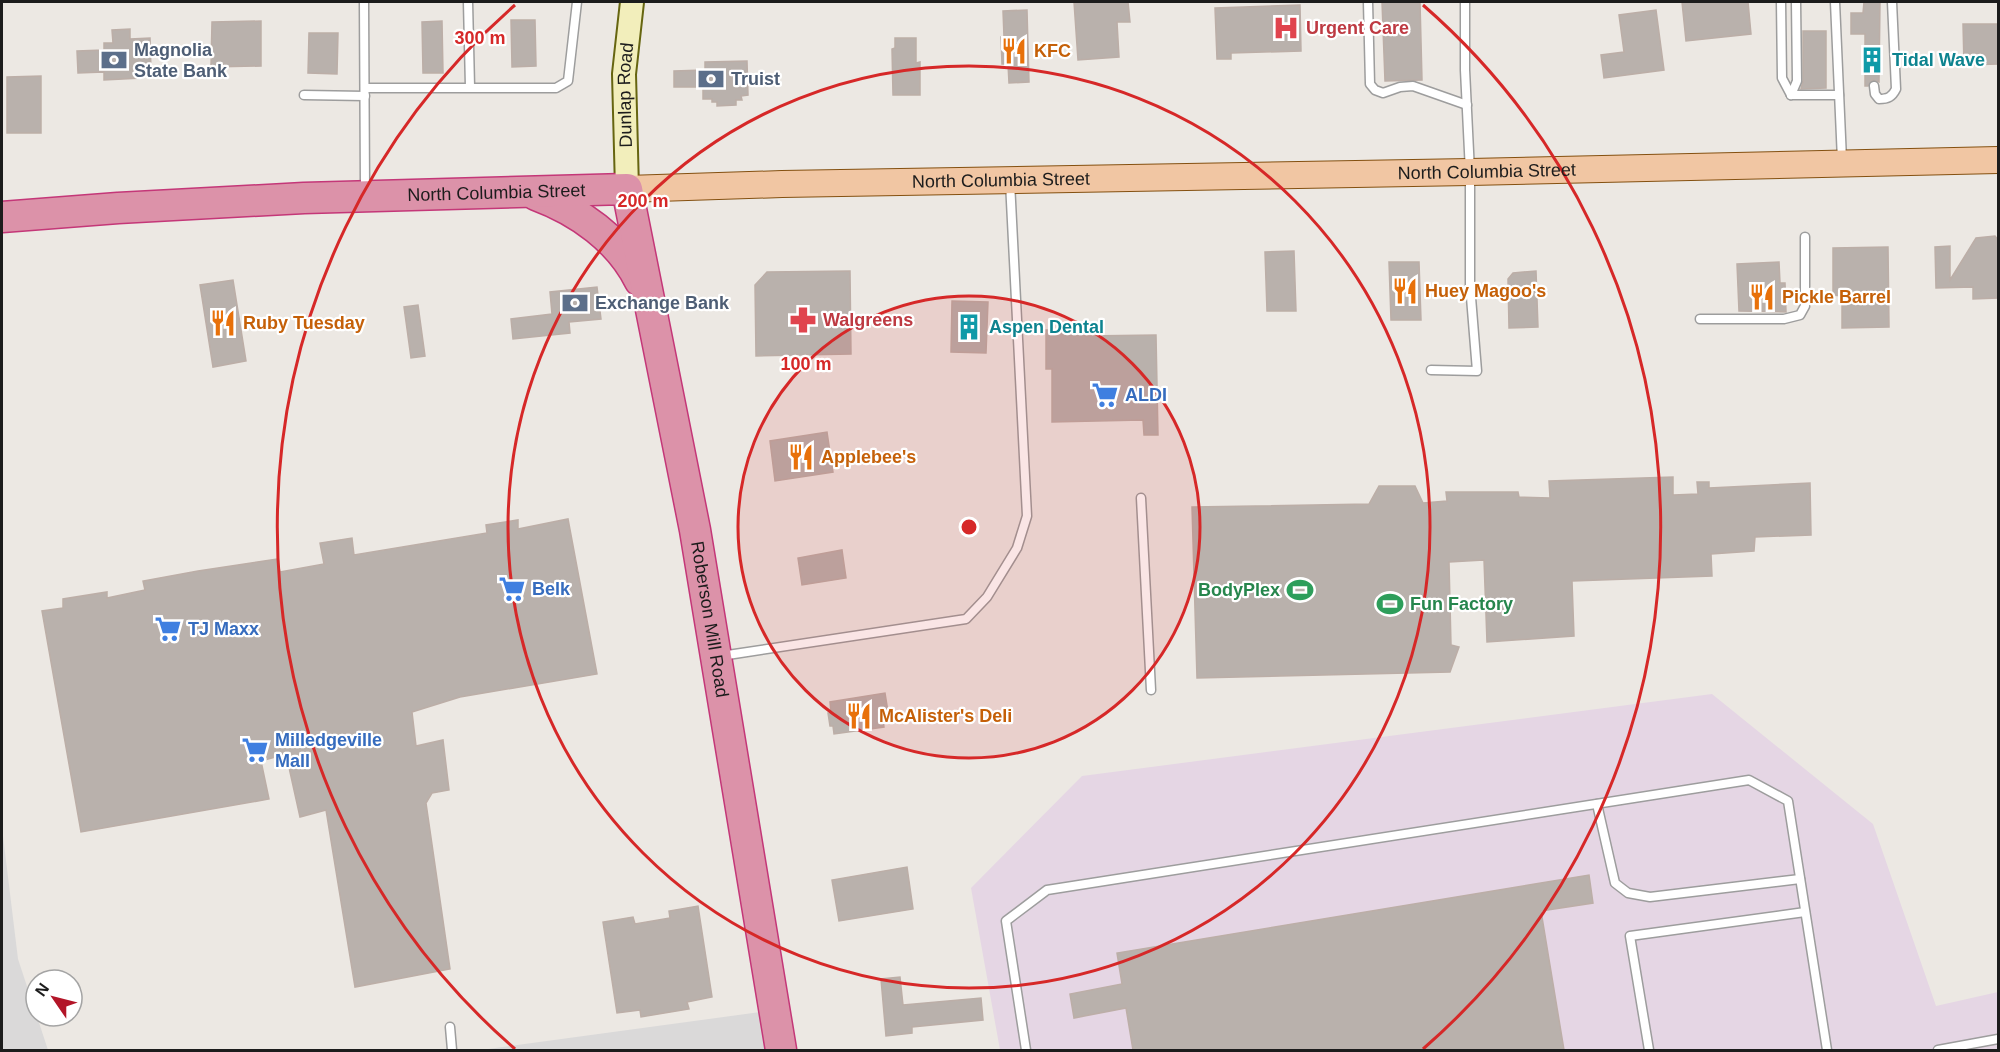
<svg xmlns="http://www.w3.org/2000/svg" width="2000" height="1052" viewBox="0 0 2000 1052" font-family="Helvetica,sans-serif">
  <rect width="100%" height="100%" fill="#ece8e3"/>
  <g fill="#dad9d9">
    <path d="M2 828 18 959 48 1050H2Z"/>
    <path d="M775 1010 783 1050H481Z"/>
  </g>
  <path fill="#e5d6e4" d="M1712 694 1873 824 1936 1006 1998 992V1050H1000L971 888 1082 776Z"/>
  <g fill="#b9b1ac" stroke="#bcaea7" stroke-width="1.5">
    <path d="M1074 2H1128L1130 22H1117L1119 57 1078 60Z"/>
    <path d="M1382 2H1420L1422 80 1385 81Z"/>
    <path d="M1682 2H1748L1751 34 1686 41Z"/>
    <path d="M1864 2H1880L1879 82 1873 80 1868 86H1865V34H1851V13H1863Z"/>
    <path d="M1300 5 1301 51 1231 53V59H1217L1215 8Z"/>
    <path d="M1027 10 1029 82 1009 83 1008 64H1002L1001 37H1004L1003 11Z"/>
    <path d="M1656 10 1664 70 1604 78 1601 55 1624 52 1619 15Z"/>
    <path d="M511 20H535L536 66 512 67Z"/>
    <path d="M261 21V66L211 67 212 22Z"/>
    <path d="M442 21 443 73H423L422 22Z"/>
    <path d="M1963 24H1998V64L1964 65Z"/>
    <path d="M130 29V39L150 38 151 70H142V78L104 80V72L78 73 77 51 104 50V43H113L112 30Z"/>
    <path d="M1803 31H1826V88L1801 89 1803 81Z"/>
    <path d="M309 33H338L337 74 308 73Z"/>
    <path d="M895 38H916V63L920 62V95H893L892 49 895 48Z"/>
    <path d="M747 61 748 95 741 96 742 100H736V105L717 106V102H712V99H703V87H674V71L705 70V62Z"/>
    <path d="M41 76V133H7V77Z"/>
    <path d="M1995 236 1998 240V298L1973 299V287L1936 288 1935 247 1950 246V280L1976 238Z"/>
    <path d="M1888 247 1889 327 1842 328V296L1833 295V248Z"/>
    <path d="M1294 251 1296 311H1267L1265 252Z"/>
    <path d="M1389 262H1419L1421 320H1391Z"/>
    <path d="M1779 262 1780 283H1785L1786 312 1739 311 1737 264Z"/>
    <path d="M850 271 851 354 756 356 755 285 767 272Z"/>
    <path d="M1536 271 1538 327 1509 328 1508 279 1513 273Z"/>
    <path d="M233 280 246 361 213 367 200 285Z"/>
    <path d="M597 287 601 319 569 322 570 333 513 339 511 319 552 314 550 292Z"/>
    <path d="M952 301 988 302 986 353 951 352Z"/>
    <path d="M418 305 425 356 411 358 404 307Z"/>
    <path d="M1046 330H1084L1085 336 1156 335 1158 435H1144L1143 420 1052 422V369H1046Z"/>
    <path d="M827 432 833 472 775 481 770 441Z"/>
    <path d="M1673 477V495L1698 494 1697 482H1709V488L1810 483 1811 535 1755 537 1754 551 1711 554 1712 576 1572 581 1574 636 1487 642 1484 560 1449 562 1451 645 1459 647 1450 672 1197 678 1192 507 1369 504 1379 486H1415L1423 503 1447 501 1446 492H1518L1519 497 1550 498 1549 481Z"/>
    <path d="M568 519 597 674 460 697 412 712 416 746 443 740 449 790 432 793 426 803 450 969 355 987 326 810 300 817 286 754 261 761 269 799 81 832 42 611 63 608V599L107 592V598L145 590 143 581 198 571 277 559 280 572 324 564 320 543 352 538 354 555 487 533 486 525 518 520V529Z"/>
    <path d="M842 550 846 578 802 585 798 558Z"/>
    <path d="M885 693 889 718 883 719 884 727 834 734 833 726H830L828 713H831L830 702Z"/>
    <path d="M907 867 913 909 839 921 832 880Z"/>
    <path d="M1589 875 1593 903 1541 911 1564 1050H1133L1126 1008 1074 1018 1070 994 1122 984 1117 953Z"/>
    <path d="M698 906 712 997 687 1002 689 1009 641 1017 640 1010 617 1013 603 922 633 917 635 924 670 918 669 911Z"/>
    <path d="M900 977 903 1005 981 998 983 1020 912 1027V1033L886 1036 881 979Z"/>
  </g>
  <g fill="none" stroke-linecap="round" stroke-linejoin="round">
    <g stroke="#9d9d9d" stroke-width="11">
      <g id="lane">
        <path d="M364 2 365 190"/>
        <path d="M468 2 470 87"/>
        <path d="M1368 2 1370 84 1375 90 1383 93 1400 87 1413 86 1467 105"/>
        <path d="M1781 2 1782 78 1791 95"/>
        <path d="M1835 2 1842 160"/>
        <path d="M1874 86 1875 94 1879 99C1888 99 1892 97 1896 89L1892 2"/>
        <path d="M365 88H556L568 81 577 2"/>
        <path d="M304 95 365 96"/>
        <path d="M1791 95 1797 81 1796 2"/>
        <path d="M1791 95H1839"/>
        <path d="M1700 319H1784L1800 315 1805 306V237"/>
        <path d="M1431 370 1477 371 1470 285V172L1465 70V2"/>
        <path d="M1141 498 1151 690"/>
        <path d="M721 656 966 619 987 597 1017 548 1027 516 1010 182"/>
        <path d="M1597 804 1615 883 1628 893 1650 897 1800 879"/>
        <path d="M450 1027 452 1050"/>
        <path d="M1026 1050 1006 921 1047 890 1749 780 1788 801 1827 1050"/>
        <path d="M1649 1050 1630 936 1805 912"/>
        <path d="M1938 1050 1998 1039"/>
      </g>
    </g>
    <g stroke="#666510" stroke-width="26">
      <g id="secondary">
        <path id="s1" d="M627 189 624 74 632 2"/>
      </g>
    </g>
    <g stroke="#845010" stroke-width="28">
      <g id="primary">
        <path id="s2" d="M627 189 782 184 1470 172 1998 160"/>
      </g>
    </g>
    <g stroke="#c43778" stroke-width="33">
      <g id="highway">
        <path d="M536 195C579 211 619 239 640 281"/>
        <path id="s3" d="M2 217 118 208 304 198 627 189 695 530 781 1050"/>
      </g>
    </g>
    <use href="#lane" stroke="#fff" stroke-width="8"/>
    <use href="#secondary" stroke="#f2eebb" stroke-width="22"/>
    <use href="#primary" stroke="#f1c6a3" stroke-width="26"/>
    <use href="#highway" stroke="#dc92a9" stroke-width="30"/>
  </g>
  <circle cx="969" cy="527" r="231" fill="#d62828" fill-opacity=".12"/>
  <g fill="none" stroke="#d62828" stroke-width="3">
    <circle cx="969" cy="527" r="231"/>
    <circle cx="969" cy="527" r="461"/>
    <path d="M515 1049A692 692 0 0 1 515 5M1423 5A692 692 0 0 1 1423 1049"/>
  </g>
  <defs>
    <g id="hospital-bare" transform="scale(2.07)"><path d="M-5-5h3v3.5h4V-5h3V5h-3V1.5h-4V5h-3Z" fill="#e0444e" stroke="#fff" stroke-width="2.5" paint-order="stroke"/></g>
    <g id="restaurant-bare" transform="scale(2.07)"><path d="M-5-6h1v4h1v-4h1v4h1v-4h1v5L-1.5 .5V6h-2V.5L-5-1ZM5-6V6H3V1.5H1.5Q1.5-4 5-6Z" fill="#e8710a" stroke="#fff" stroke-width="2.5" paint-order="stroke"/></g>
    <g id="bank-bare" transform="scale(2.07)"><path d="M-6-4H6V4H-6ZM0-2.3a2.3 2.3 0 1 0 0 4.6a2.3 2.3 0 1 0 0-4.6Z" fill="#5c6f8a" stroke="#fff" stroke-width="2.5" paint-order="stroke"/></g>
    <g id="building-bare" transform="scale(2.07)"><path d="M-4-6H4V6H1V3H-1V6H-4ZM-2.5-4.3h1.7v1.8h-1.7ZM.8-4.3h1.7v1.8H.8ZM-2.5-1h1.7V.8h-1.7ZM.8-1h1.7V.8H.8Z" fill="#0f9aa8" stroke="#fff" stroke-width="2.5" paint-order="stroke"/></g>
    <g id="pharmacy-bare" transform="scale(2.07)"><path d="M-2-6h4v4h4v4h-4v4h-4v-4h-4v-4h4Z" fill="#e0444e" stroke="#fff" stroke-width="2.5" paint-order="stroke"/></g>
    <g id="supermarket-bare" transform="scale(2.07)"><path d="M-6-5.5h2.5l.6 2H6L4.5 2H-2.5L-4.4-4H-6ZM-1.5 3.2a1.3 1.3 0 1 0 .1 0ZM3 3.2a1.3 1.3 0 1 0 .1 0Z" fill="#3f7fe0" stroke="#fff" stroke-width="2.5" paint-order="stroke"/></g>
    <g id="stadium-bare" transform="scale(2.07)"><path d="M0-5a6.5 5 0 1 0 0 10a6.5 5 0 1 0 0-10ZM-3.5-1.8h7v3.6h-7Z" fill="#2e9e5b" stroke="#fff" stroke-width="2.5" paint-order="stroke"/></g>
  </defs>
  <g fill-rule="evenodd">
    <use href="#hospital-bare" x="1286" y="28"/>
    <use href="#restaurant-bare" x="1014" y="51"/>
    <use href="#bank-bare" x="114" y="60"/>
    <use href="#building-bare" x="1872" y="60"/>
    <use href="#bank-bare" x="711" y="79"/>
    <use href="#restaurant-bare" x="1405" y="291"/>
    <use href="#restaurant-bare" x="1762" y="297"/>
    <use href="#bank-bare" x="575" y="303"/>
    <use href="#pharmacy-bare" x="803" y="320"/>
    <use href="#restaurant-bare" x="223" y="323"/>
    <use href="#building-bare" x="969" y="327"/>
    <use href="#supermarket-bare" x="1105" y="395"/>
    <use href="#restaurant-bare" x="801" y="457"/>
    <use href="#supermarket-bare" x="512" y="589"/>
    <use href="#stadium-bare" x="1300" y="590"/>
    <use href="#stadium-bare" x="1390" y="604"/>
    <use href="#supermarket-bare" x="168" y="629"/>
    <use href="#restaurant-bare" x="859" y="716"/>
    <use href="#supermarket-bare" x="255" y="750"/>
  </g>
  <g text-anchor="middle" stroke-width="4.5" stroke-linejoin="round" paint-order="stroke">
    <g font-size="18" font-weight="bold" fill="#be3a42" stroke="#fff" text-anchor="start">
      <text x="1306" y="34">Urgent Care</text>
      <text x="823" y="326">Walgreens</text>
    </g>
    <g font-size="18" font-weight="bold" fill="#4e5e75" stroke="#fff" text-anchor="start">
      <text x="134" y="56">Magnolia<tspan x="134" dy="21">State Bank</tspan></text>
      <text x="731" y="85">Truist</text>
      <text x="595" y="309">Exchange Bank</text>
    </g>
    <g font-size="18" font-weight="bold" fill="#c56008" stroke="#fff" text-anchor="start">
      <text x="1034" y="57">KFC</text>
      <text x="1425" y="297">Huey Magoo's</text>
      <text x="1782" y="303">Pickle Barrel</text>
      <text x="243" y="329">Ruby Tuesday</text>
      <text x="821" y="463">Applebee's</text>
      <text x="879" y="722">McAlister's Deli</text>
    </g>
    <g font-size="18" font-weight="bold" fill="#0d838f" stroke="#fff" text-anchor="start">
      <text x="1892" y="66">Tidal Wave</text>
      <text x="989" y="333">Aspen Dental</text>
    </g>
    <g font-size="18" fill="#1c1c1c" stroke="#fff">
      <text dy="6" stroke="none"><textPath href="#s1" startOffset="94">Dunlap Road</textPath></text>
      <text dy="6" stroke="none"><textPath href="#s2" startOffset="860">North Columbia Street</textPath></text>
      <text dy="6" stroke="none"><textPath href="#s2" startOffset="374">North Columbia Street</textPath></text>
      <text dy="6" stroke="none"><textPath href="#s3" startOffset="495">North Columbia Street</textPath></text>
      <text dy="6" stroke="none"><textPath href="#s3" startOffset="1064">Roberson Mill Road</textPath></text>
    </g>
    <g font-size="18" font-weight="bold" fill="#366cbe" stroke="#fff" text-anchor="start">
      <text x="1125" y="401">ALDI</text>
      <text x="532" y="595">Belk</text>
      <text x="188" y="635">TJ Maxx</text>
      <text x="275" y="746">Milledgeville<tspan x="275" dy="21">Mall</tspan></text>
    </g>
    <g font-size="18" font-weight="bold" fill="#27864d" stroke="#fff" text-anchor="end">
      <text x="1280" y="596">BodyPlex</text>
      <text x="1410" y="610" text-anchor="start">Fun Factory</text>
    </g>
  </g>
  <circle cx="969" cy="527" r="9" fill="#d62828" stroke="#fff" stroke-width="3"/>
  <g font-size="18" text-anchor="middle" font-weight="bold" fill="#d62828" stroke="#fff" stroke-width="4.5" stroke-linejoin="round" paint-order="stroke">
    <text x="480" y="44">300 m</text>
    <text x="643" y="207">200 m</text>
    <text x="806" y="370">100 m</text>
  </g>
  <rect width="2000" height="1052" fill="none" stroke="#1c1c1c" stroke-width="6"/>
  <g transform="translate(54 998) rotate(305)"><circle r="28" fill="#ffffff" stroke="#a4a4a4" stroke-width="1.5"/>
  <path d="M0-4.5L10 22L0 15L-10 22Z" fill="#b31528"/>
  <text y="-9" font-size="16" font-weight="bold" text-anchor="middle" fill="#1c1c1c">N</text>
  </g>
</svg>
